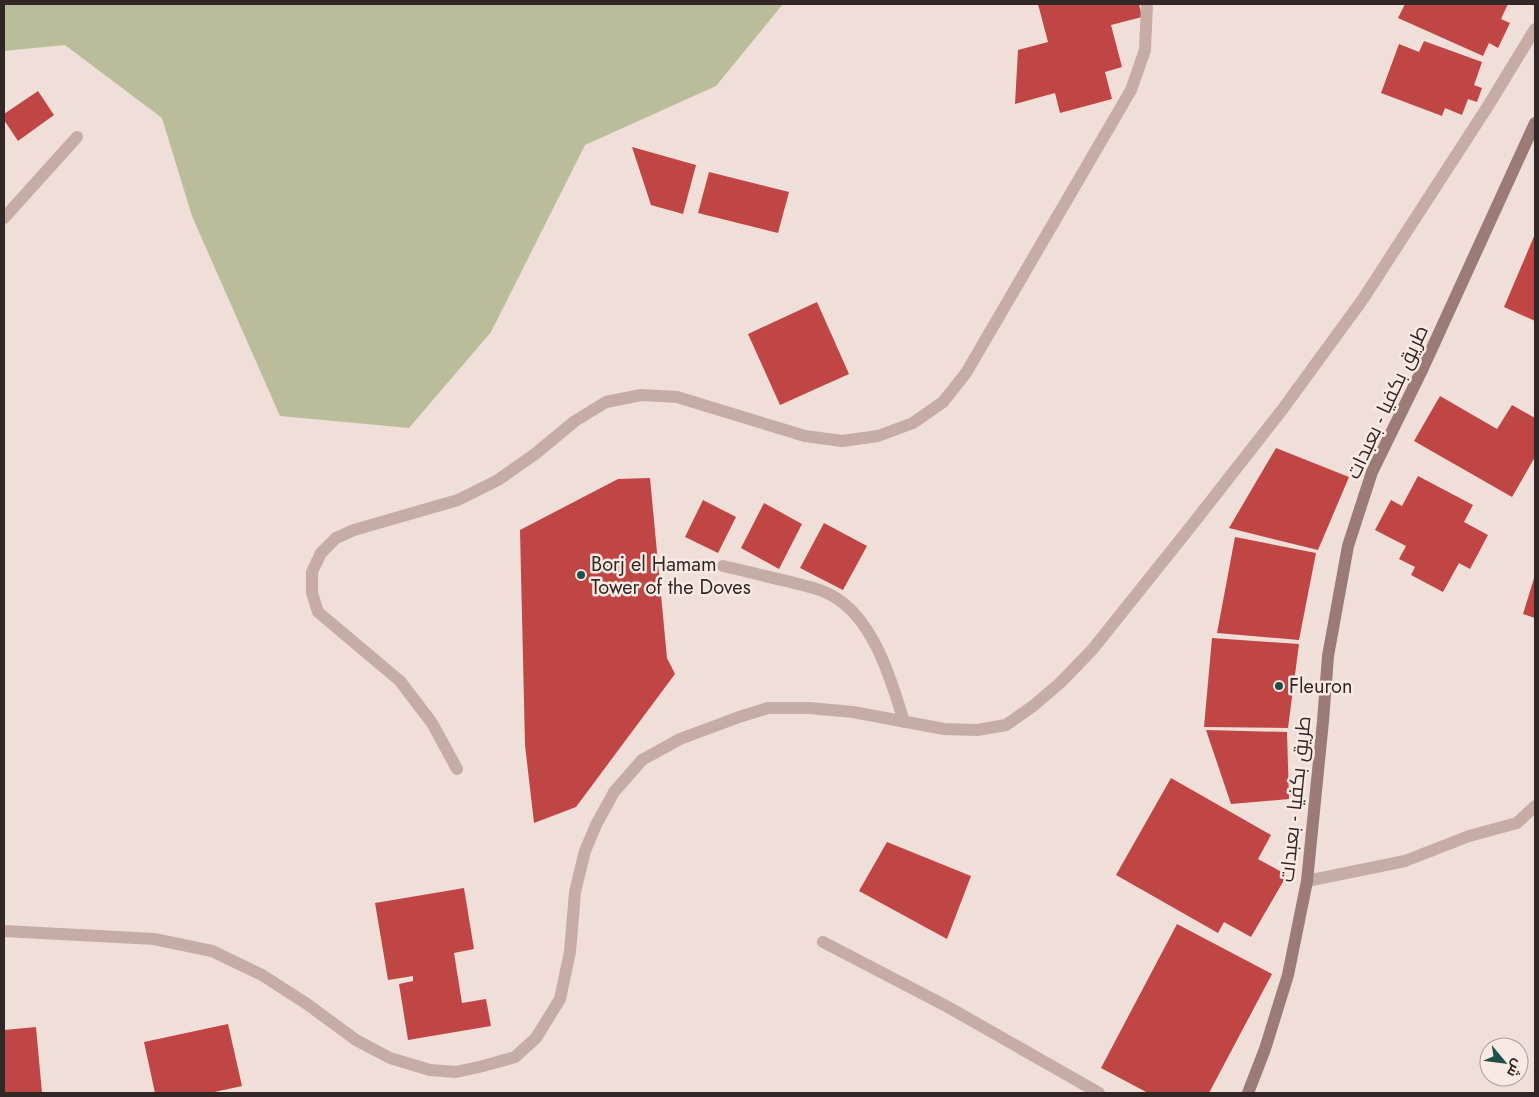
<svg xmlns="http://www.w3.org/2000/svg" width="1539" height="1097" viewBox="0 0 1539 1097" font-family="Jost,Cairo,sans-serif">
  <rect width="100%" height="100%" fill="#efdfd8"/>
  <path fill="#babd99" d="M4 4H783L716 86 585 145 491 332 409 428 280 416 192 216 162 118 65 45 4 51Z"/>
  <g fill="#c04645">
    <path d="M1038 4H1139L1142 17 1111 25 1122 67 1105 72 1112 99 1060 113 1055 93 1015 104 1018 50 1048 42Z"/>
    <path d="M1405 4H1508L1501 19 1510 23 1498 48 1489 43 1483 56 1398 18Z"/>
    <path d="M1424 41 1482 62 1474 85 1482 88 1477 102 1468 99 1462 115 1445 108 1442 116 1381 93 1399 44 1419 52Z"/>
    <path d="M38 91 54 115 18 141 4 120V114Z"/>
    <path d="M632 147 696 165 683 214 651 205Z"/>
    <path d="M709 172 789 192 778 233 698 213Z"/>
    <path d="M1535 234V321L1504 307Z"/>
    <path d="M817 302 849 374 780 405 748 334Z"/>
    <path d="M1440 396 1497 429 1512 405 1535 418V457L1512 497 1414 441Z"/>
    <path d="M1276 448 1349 477 1318 550 1229 528Z"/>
    <path d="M1418 476 1473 505 1464 522 1488 535 1470 569 1459 563 1443 592 1411 575 1415 567 1399 559 1406 546 1375 530 1391 500 1402 506Z"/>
    <path d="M650 478 667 658 675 674 576 807 534 823 525 745 520 530 618 479Z"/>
    <path d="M703 500 736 517 718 553 685 537Z"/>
    <path d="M764 503 802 524 779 569 741 548Z"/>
    <path d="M824 523 867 546 843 590 800 568Z"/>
    <path d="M1235 537 1316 553 1299 640 1217 633Z"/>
    <path d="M1535 575V618L1523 614Z"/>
    <path d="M1212 638 1299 644 1288 728 1204 727Z"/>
    <path d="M1206 730 1287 732 1289 799 1231 804Z"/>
    <path d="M1171 778 1271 835 1258 859 1287 875 1251 937 1224 922 1218 933 1116 875Z"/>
    <path d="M887 842 971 876 947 939 859 891Z"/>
    <path d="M464 888 474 949 454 953 462 1003 486 999 491 1026 408 1040 399 984 413 981V976L388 980 375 903Z"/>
    <path d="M1177 924 1272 974 1209 1093H1148L1101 1068Z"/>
    <path d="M228 1024 242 1086 210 1093H155L144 1042Z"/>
    <path d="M36 1027 42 1093H4V1030Z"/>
  </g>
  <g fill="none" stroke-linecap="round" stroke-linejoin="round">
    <g stroke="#c6aca5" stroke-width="12">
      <path d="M4 218 77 137"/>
      <path d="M723 566C746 571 768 577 791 582 804 586 819 588 831 595 873 617 891 679 904 722"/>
      <path d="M457 769 432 723 400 681 318 612 312 593V572L321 553 336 538 354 530 458 500 498 480 535 454 575 421 606 402 641 395 677 397 805 436 842 441 878 436 913 423 943 402 966 373 1131 90 1145 50 1147 4"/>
      <path d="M1307 881 1405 861 1469 836 1517 823 1535 806"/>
      <path d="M823 942 948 1007 1099 1093"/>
    </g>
    <path stroke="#c6aca5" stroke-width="12" d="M4 931 154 939 212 951 262 975 307 1004 356 1040 390 1058 430 1070 456 1072 483 1066 515 1057 536 1038 560 999 570 952 575 892 585 851 596 825 614 792 642 760 680 739 739 717 768 708H809L853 712 944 729 977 730 1006 725 1033 706 1060 683 1092 650 1192 525 1282 410 1363 299 1488 106 1535 29"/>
    <path stroke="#9a7b76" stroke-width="12" d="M1248 1093 1265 1049 1288 975 1307 881 1323 721 1328 656 1348 546 1372 472 1423 368 1535 123"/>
  </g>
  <g fill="#1e5149" stroke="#f8eae3" stroke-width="2">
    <circle cx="581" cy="575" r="5"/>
    <circle cx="1279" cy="686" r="5"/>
  </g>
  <g text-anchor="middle" stroke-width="5" stroke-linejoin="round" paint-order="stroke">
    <g font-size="20" fill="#322726" stroke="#f8eae3">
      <text transform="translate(1387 402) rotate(-65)" y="7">طريق بكفيا - بعبدات</text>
      <text transform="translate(1295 799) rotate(-84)" y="7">طريق بكفيا - بعبدات</text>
    </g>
    <g font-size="20" fill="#322726" stroke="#f8eae3" text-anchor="start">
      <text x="591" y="571">Borj el Hamam<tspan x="591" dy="23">Tower of the Doves</tspan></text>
      <text x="1289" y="693">Fleuron</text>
    </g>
  </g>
  <rect width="1539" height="1097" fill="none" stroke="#322726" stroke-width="10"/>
  <g transform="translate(1504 1062) rotate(119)"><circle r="24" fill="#f8eae3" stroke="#a99c97"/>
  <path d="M0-4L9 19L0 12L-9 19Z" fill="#1e5149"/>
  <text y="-8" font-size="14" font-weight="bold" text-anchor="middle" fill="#322726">ش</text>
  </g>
</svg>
